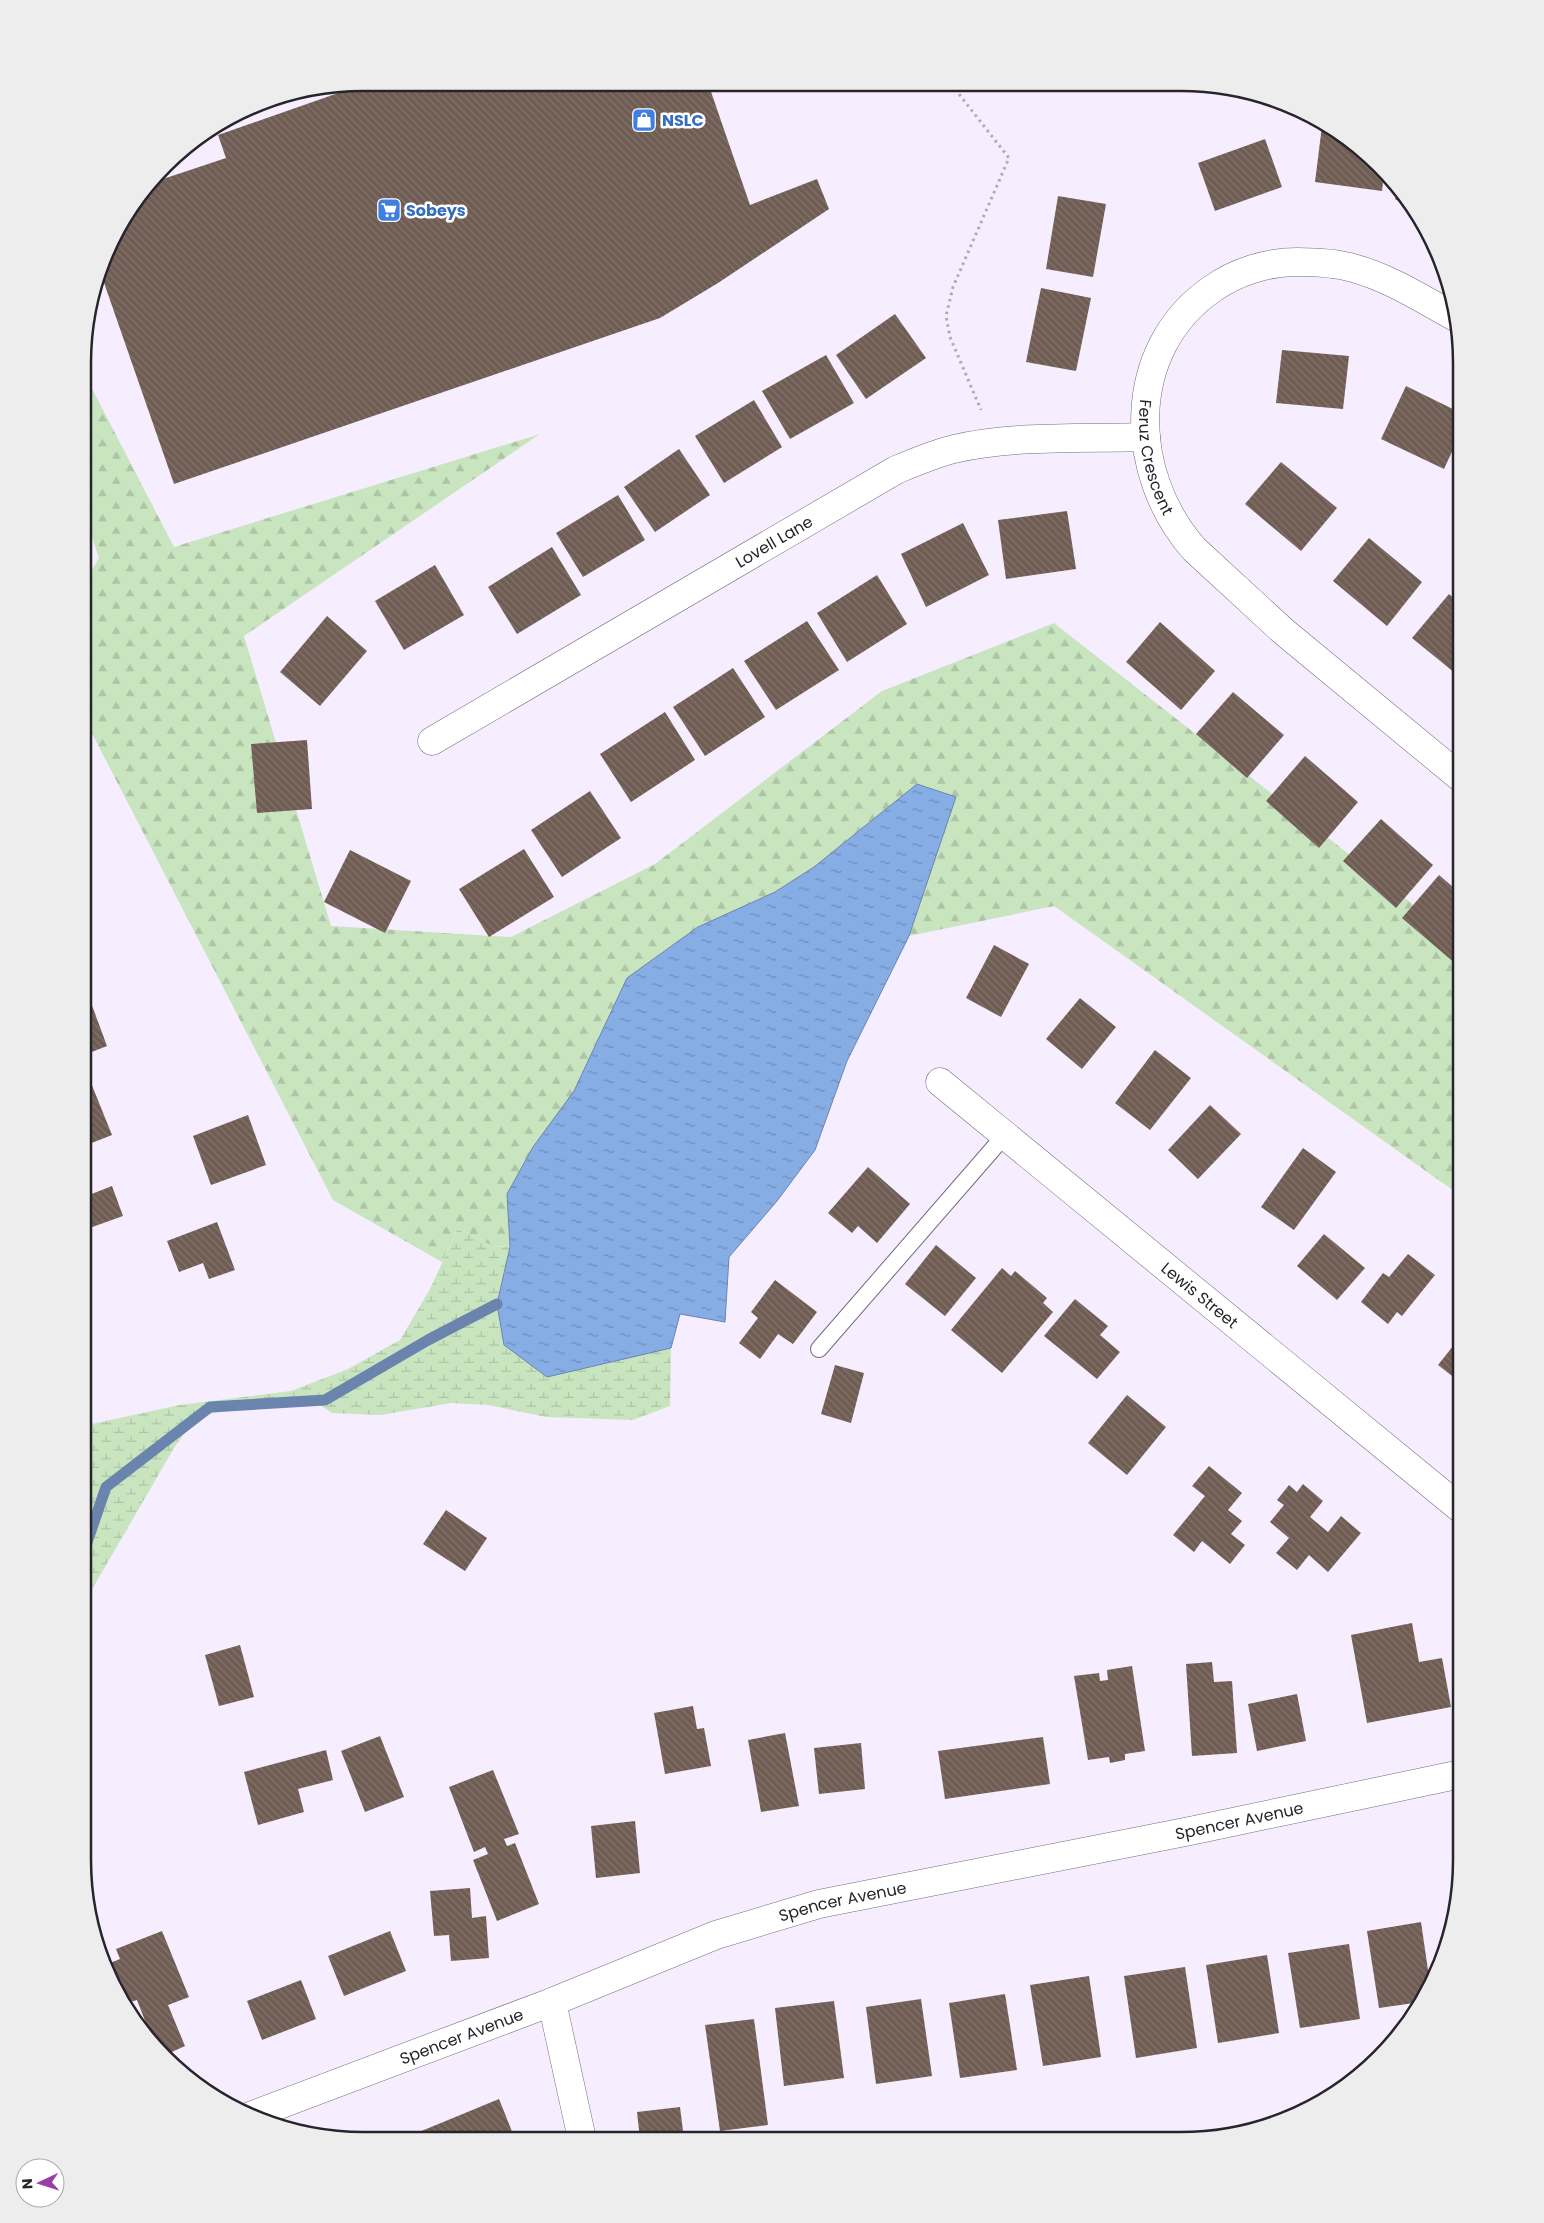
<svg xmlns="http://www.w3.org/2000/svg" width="1544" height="2223" viewBox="0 0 1544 2223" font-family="Poppins,sans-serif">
  <defs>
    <pattern id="forest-firs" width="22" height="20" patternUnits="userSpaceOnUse" patternTransform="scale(1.25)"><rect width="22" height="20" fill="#c9e5c0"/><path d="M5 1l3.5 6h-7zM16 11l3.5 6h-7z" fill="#adc4a5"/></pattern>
    <pattern id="wetland-marsh" width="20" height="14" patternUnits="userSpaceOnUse" patternTransform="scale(1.25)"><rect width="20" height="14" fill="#c9e5c0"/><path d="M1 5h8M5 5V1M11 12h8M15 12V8" fill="none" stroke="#adc4a5"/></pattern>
    <pattern id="water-ripples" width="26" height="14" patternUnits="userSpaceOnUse" patternTransform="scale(1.25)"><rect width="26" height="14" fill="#87ade5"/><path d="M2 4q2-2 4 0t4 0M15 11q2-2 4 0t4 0" fill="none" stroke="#6e8dba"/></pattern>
    <pattern id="building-back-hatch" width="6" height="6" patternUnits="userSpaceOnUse" patternTransform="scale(1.25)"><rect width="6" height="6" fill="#6f5c52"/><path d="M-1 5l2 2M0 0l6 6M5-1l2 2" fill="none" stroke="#83746e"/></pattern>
  </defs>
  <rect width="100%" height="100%" fill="#f6eefe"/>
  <path fill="url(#forest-firs)" d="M85 375 174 547 540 434 244 636 331 926 511 937 655 864 882 691 1054 623 1461 942V1196L1054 906 909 936 956 797 917 784 814 867 775 892 627 978 574 1091 533 1147 507 1194 510 1247 492 1246 458 1228 442 1262 333 1200 84 718 85 582 99 558 85 516Z"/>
  <path fill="url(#wetland-marsh)" d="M458 1228 492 1246 510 1247 497 1304 547 1377 671 1348 670 1406 633 1420 546 1417 488 1405 451 1403 381 1415 332 1413 309 1398 196 1416 174 1448 83 1605V1426L179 1405 291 1391 348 1369 400 1340 430 1289Z"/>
  <path fill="url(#water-ripples)" stroke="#6a84ae" d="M917 784 956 797 909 936 847 1061 815 1150 777 1201 729 1257 725 1322 680 1314 671 1348 547 1377 504 1345 497 1304 510 1247 507 1194 533 1147 574 1091 627 978 698 927 775 892 814 867Z"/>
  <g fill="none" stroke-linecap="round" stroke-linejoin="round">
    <path stroke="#6a84ae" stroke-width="11" d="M83 1554 106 1487 210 1407 325 1400 428 1340 497 1304"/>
  </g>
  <g fill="url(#building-back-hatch)">
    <path d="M364 82 708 83 750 205 817 179 829 209 718 283 660 318 174 484 102 277 120 223 154 182 226 158 218 135 361 85 360 83Z"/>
    <path d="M1322 126H1327L1351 140 1384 173 1382 191 1315 182Z"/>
    <path d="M1265 139 1282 187 1215 211 1198 163Z"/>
    <path d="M1401 190 1403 192 1415 211 1395 199Z"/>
    <path d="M1058 196 1106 204 1093 277 1046 269Z"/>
    <path d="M1041 288 1091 298 1076 371 1026 362Z"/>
    <path d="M895 314 926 358 866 399 836 355Z"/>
    <path d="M1282 350 1349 356 1343 409 1276 403Z"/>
    <path d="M826 355 854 403 790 439 762 391Z"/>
    <path d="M1406 386 1461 413V432L1444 469 1381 439Z"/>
    <path d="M754 400 782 447 724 483 695 436Z"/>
    <path d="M679 449 710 495 655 532 624 487Z"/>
    <path d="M1281 462 1337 508 1301 551 1245 504Z"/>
    <path d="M618 495 645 540 583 577 556 533Z"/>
    <path d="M1067 511 1076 569 1006 579 998 520Z"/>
    <path d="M963 523 989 575 926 607 901 554Z"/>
    <path d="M1369 538 1422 582 1387 626 1333 581Z"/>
    <path d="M552 547 581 595 517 634 488 587Z"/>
    <path d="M435 565 464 615 404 650 375 601Z"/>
    <path d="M877 575 907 624 847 662 817 613Z"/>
    <path d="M1449 594 1461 604V678L1412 638Z"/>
    <path d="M327 616 367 651 320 706 280 672Z"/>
    <path d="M807 621 839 670 776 710 744 661Z"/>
    <path d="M1160 622 1215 671 1181 710 1126 662Z"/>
    <path d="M733 668 765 717 705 756 673 707Z"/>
    <path d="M1233 692 1284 735 1247 778 1196 734Z"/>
    <path d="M665 712 695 760 631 802 600 754Z"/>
    <path d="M307 740 312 809 257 813 251 744Z"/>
    <path d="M1305 756 1358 802 1319 848 1266 801Z"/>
    <path d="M590 791 621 838 562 877 531 830Z"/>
    <path d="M1381 819 1433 865 1396 908 1343 861Z"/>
    <path d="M524 849 554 897 489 937 459 889Z"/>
    <path d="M350 850 411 881 385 933 324 902Z"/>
    <path d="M1439 875 1461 894V961L1457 965 1402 918Z"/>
    <path d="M994 945 1029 964 1001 1017 966 998Z"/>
    <path d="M1080 998 1116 1027 1082 1069 1046 1039Z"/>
    <path d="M90 1000 107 1046 84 1055V1002Z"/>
    <path d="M1155 1050 1191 1078 1150 1130 1115 1103Z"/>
    <path d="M87 1073 112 1135 84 1146V1074Z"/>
    <path d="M1210 1105 1241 1134 1198 1179 1168 1150Z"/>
    <path d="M248 1115 266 1165 211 1185 193 1136Z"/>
    <path d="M1303 1148 1336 1172 1294 1230 1261 1207Z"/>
    <path d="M868 1167 910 1204 877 1243 858 1226 852 1233 828 1213Z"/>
    <path d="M112 1186 123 1216 84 1230V1197Z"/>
    <path d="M217 1222 235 1270 209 1279 203 1263 179 1272 167 1241Z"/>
    <path d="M1324 1234 1365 1268 1337 1300 1297 1266Z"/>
    <path d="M936 1245 976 1278 945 1316 905 1284Z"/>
    <path d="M1408 1254 1435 1275 1402 1316 1397 1312 1388 1324 1361 1302 1383 1273 1389 1277Z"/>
    <path d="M1002 1268 1011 1276 1015 1271 1047 1298 1043 1303 1053 1312 1002 1373 951 1330Z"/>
    <path d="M775 1280 817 1312 793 1344 778 1334 760 1359 739 1343 758 1318 751 1312Z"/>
    <path d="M1075 1299 1108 1326 1100 1335 1120 1352 1097 1379 1044 1336Z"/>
    <path d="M1461 1336V1383L1438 1365Z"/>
    <path d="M835 1365 864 1373 851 1423 821 1414Z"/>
    <path d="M1127 1395 1166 1427 1127 1475 1088 1443Z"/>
    <path d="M1209 1466 1242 1493 1228 1510 1242 1521 1231 1534 1245 1545 1230 1564 1202 1541 1194 1552 1173 1535 1205 1496 1192 1486Z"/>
    <path d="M1303 1484 1323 1501 1310 1517 1328 1532 1341 1516 1361 1533 1328 1572 1309 1555 1297 1570 1276 1553 1289 1538 1270 1522 1284 1505 1277 1500 1289 1485 1297 1492Z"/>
    <path d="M446 1510 487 1538 465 1571 423 1544Z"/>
    <path d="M1412 1623 1419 1662 1442 1658 1451 1707 1367 1723 1351 1635Z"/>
    <path d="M240 1645 254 1697 219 1706 205 1655Z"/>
    <path d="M1212 1662 1214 1682 1232 1681 1237 1753 1192 1756 1186 1664Z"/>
    <path d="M1132 1666 1145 1751 1125 1754V1760L1110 1763 1109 1757 1088 1760 1074 1676 1099 1673 1100 1681 1108 1680 1107 1670Z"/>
    <path d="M1297 1694 1306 1741 1257 1751 1248 1704Z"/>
    <path d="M693 1706 697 1729 704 1728 711 1766 665 1774 654 1713Z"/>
    <path d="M785 1733 799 1806 761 1812 748 1740Z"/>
    <path d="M380 1736 404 1797 365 1812 341 1751Z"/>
    <path d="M1043 1737 1050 1784 945 1799 938 1751Z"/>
    <path d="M861 1743 865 1789 819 1794 814 1748Z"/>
    <path d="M326 1750 333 1780 298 1789 304 1812 258 1825 244 1772Z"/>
    <path d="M493 1770 519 1834 504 1839 507 1846 515 1843 539 1904 497 1921 473 1860 488 1854 485 1847 474 1852 449 1787Z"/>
    <path d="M635 1821 640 1873 596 1878 591 1826Z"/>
    <path d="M470 1888 472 1918 486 1916 489 1958 451 1961 449 1935 434 1936 430 1891Z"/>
    <path d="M1421 1922 1430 1984 1421 2002 1379 2008 1367 1931Z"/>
    <path d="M162 1931 189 1997 168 2005 185 2046 165 2055 154 2044 137 2000 124 2004 111 1983 105 1965 120 1959 116 1949Z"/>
    <path d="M390 1931 406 1971 344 1996 328 1956Z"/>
    <path d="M1349 1944 1360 2019 1300 2028 1288 1953Z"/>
    <path d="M1267 1955 1279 2033 1218 2043 1206 1965Z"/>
    <path d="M1185 1967 1197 2048 1136 2058 1124 1976Z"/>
    <path d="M1089 1976 1101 2057 1043 2066 1030 1985Z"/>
    <path d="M301 1980 316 2019 262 2040 247 2001Z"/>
    <path d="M1005 1994 1017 2070 960 2078 949 2003Z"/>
    <path d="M921 1999 932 2076 876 2084 866 2007Z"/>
    <path d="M834 2001 844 2078 784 2086 775 2008Z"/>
    <path d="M754 2019 768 2125 720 2131 705 2025Z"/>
    <path d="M499 2099 515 2139 421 2138 419 2132Z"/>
    <path d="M680 2107 684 2139H640L637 2112Z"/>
  </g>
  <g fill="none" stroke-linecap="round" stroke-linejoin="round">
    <g stroke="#746c7e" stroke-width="18">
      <path id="service" d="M819 1349 1005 1135"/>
    </g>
    <g stroke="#746c7e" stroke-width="29">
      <g id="minor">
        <path id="s1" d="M1455 317C1422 299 1390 278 1353 268 1336 263 1315 262 1297 262 1267 262 1236 272 1212 289 1124 350 1128 474 1194 549L1283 631 1461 778"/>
        <path id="s2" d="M432 741 896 470C915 462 934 454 954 449 1013 435 1085 439 1146 437"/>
        <path id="s3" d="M940 1082 1461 1509"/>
        <path d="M552 2002 582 2139"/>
        <path id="s4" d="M250 2116 552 2002 716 1935 819 1904 1190 1831 1461 1774"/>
      </g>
    </g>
    <path stroke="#afa9b6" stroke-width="3" stroke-dasharray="2.5 4" stroke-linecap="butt" d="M951 84 1009 158 953 287 946 316 950 337 981 410"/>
    <use href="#service" stroke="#fff" stroke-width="16"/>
    <use href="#minor" stroke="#fff" stroke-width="28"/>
  </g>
  <defs>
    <g id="shop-square" transform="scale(1.25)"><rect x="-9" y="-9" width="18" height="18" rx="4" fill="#3f7fe0" stroke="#fff"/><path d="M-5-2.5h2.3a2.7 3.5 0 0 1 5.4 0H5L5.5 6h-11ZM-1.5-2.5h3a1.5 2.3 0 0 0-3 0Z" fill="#fff"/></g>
    <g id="supermarket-square" transform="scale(1.25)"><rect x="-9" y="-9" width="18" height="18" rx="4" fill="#3f7fe0" stroke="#fff"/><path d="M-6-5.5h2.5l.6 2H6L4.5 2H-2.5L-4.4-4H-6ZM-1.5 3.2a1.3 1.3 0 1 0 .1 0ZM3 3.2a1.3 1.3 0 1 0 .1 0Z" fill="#fff"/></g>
  </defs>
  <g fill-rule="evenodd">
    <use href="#shop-square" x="644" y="120"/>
    <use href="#supermarket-square" x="389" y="210"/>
  </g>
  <g text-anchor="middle" stroke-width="5" stroke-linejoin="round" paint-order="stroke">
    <g font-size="16" font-weight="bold" fill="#366cbe" stroke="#fff" text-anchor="start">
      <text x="662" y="126">NSLC</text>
      <text x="406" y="216">Sobeys</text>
    </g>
    <g font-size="16" fill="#28242c" stroke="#fff">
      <text dy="6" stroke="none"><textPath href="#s1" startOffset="452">Feruz Crescent</textPath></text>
      <text dy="6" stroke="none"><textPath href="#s2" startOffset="396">Lovell Lane</textPath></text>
      <text dy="6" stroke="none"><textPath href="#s3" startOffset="336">Lewis Street</textPath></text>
      <text dy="6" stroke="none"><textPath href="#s4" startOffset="1036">Spencer Avenue</textPath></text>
      <text dy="6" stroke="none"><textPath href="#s4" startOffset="631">Spencer Avenue</textPath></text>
      <text dy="6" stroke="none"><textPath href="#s4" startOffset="226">Spencer Avenue</textPath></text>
    </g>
  </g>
  <path d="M0 0H1544V2223H0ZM363 91H1181A272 272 0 0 1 1453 363V1860A272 272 0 0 1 1181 2132H363A272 272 0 0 1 91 1860V363A272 272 0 0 1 363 91Z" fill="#eeedee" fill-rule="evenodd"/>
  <path fill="none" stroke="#28242c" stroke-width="2.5" d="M363 91H1181A272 272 0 0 1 1453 363V1860A272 272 0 0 1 1181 2132H363A272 272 0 0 1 91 1860V363A272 272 0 0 1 363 91Z"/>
  <g transform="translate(40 2183) rotate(266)"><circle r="24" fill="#ffffff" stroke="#a9a7ab"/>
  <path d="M0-4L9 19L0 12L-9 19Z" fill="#9a3da7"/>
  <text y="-8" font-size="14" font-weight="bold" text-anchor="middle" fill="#28242c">N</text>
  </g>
</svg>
